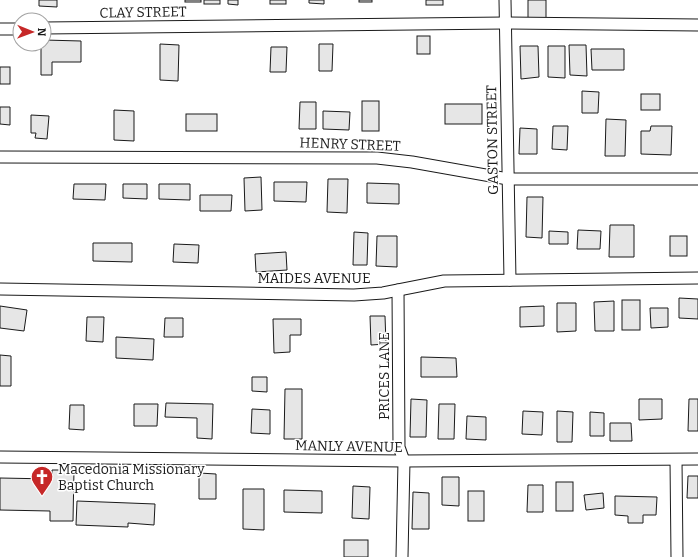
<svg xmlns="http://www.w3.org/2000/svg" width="698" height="557" viewBox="0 0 698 557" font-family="Bitter,serif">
  <rect width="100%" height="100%" fill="#fff"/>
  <g fill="#e6e6e6" stroke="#1a1a1a">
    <path d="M39 0H57V7L39 6Z"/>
    <rect x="185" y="0" width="16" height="2"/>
    <rect x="204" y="0" width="16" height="4"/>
    <path d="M228 0H238V5L228 4Z"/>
    <rect x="270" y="0" width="16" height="4"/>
    <path d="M309 0H324V4L309 3Z"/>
    <rect x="359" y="0" width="13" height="2"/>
    <rect x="426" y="0" width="17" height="5"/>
    <rect x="528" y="0" width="18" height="18"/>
    <rect x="417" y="36" width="13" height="18"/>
    <path d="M44 40 81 41V62H52V75H41V44H44Z"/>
    <path d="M160 44 179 45 178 81 160 80Z"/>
    <path d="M319 44H333L332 71H319Z"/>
    <path d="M569 45H586L587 76 570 75Z"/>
    <path d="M520 46H538L539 77 521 79Z"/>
    <path d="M548 46H565V78L548 77Z"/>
    <path d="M271 47H287L286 72H270Z"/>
    <path d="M591 49H624V70H592Z"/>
    <rect x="0" y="67" width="10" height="17"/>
    <path d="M582 91 599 92 598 113H582Z"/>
    <rect x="641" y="94" width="19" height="16"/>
    <rect x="362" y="101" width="17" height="30"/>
    <path d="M300 102H316V129H299Z"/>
    <rect x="445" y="104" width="37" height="20"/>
    <path d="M0 107H10V125L0 124Z"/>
    <path d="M114 110 134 111V141L114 140Z"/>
    <path d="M323 111 350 112 349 130 323 129Z"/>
    <rect x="186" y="114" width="31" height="17"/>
    <path d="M31 115 49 116 47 139 35 138 36 133H31Z"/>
    <path d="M606 119 626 120 625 156H605Z"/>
    <path d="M553 126H568L567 150 552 149Z"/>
    <path d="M651 126H672L671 155 641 154V131H650Z"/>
    <path d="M520 128 537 129V154H519Z"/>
    <path d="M261 177 262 210 245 211 244 178Z"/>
    <path d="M328 179H348L347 213 327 212Z"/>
    <path d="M274 182H307L306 202 274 201Z"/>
    <path d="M367 183 399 184V204L367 203Z"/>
    <path d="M74 184H106L105 200 73 199Z"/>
    <path d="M123 184H147V199L123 198Z"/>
    <path d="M159 184H190V200L159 199Z"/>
    <path d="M200 195H232L231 211H200Z"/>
    <path d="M527 197H543L542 238 526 237Z"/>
    <path d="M610 225H634V257H609Z"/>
    <path d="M578 230 601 231 600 249H577Z"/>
    <path d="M549 231 568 232V244H549Z"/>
    <path d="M354 232 368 233 367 265H353Z"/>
    <path d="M377 236H397V267L376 266Z"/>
    <rect x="670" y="236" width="17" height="20"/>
    <path d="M93 243H132V262L93 261Z"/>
    <path d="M174 244 199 245 198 263 173 262Z"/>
    <path d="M286 252 287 270 256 272 255 254Z"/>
    <path d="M679 298 698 299V319L679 318Z"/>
    <rect x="622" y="300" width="18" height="30"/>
    <path d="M614 301V331H595L594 302Z"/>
    <path d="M557 303H576V331L557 332Z"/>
    <path d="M0 306 27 310 24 331 0 328Z"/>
    <path d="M544 306V326L520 327V307Z"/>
    <path d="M650 308H668V327L651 328Z"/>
    <path d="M370 316H385L386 344 371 345Z"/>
    <path d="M87 317H104L103 342 86 341Z"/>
    <path d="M165 318H183V337H164Z"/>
    <path d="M273 319H301V335H290V352L274 353Z"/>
    <path d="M116 337 154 339 153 360 116 358Z"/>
    <path d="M0 355 11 356V386H0Z"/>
    <path d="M421 357 456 358 457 377H421Z"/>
    <path d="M252 377H267V392L252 391Z"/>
    <path d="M285 389H302V439H284Z"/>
    <path d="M411 399 427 400 426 437H410Z"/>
    <path d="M639 399H662V419L639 420Z"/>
    <path d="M689 399H698V431H688Z"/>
    <path d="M166 403 213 404 212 439 197 438V418L165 417Z"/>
    <path d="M134 404H158L157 426H134Z"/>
    <path d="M439 404H455L454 439H438Z"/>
    <path d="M70 405H84V430L69 429Z"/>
    <path d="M252 409 270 410V434L251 433Z"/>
    <path d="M523 411 543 412 542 435 522 434Z"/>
    <path d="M557 411 573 412 572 442H557Z"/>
    <path d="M590 412 604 413V436H590Z"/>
    <path d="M467 416 486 417V440L466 439Z"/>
    <path d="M610 423H631L632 441H610Z"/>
    <path d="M52 470H74L73 521H50V511L0 510V478L52 479Z"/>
    <path d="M199 473 216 474V499H199Z"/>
    <path d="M688 476H698V498H687Z"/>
    <path d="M442 477H459V506L442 505Z"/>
    <rect x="556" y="482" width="17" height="29"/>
    <path d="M528 485H543V512H527Z"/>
    <path d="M353 486 370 487 369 519 352 518Z"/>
    <path d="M243 489H264V530L243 529Z"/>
    <path d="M284 490 322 491V513L284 512Z"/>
    <rect x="468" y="491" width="16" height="30"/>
    <path d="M413 492 429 493V529H412Z"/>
    <path d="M603 493 604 508 586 510 584 495Z"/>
    <path d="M615 496 657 497 656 515H643V523H628V516L615 515Z"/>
    <path d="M77 501 155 504 154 525 128 523V527L76 525Z"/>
    <rect x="344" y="540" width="24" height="17"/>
  </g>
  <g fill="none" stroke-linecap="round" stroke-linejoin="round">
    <g stroke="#1a1a1a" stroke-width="13">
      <g id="street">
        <path d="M505 0 510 280"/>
        <path d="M44 28 505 23 698 25"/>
        <path d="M0 29H20"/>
        <path d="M0 157 377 158 412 162 508 179H698"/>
        <path d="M0 289 354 295 383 293 444 281 698 278"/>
        <path d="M398 290 399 447 404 461 402 557"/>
        <path d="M0 457 404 461 698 459"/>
        <path d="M676 460 677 557"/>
      </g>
    </g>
    <use href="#street" stroke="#fff" stroke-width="11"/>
  </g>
  <defs>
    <g id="church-pin" transform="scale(1.15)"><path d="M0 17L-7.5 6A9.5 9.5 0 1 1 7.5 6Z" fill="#c62828" stroke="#fff"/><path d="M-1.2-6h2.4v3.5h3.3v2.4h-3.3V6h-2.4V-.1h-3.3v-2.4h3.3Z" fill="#fff"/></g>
  </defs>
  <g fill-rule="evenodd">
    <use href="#church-pin" x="42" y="477"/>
  </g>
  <g text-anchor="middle" stroke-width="3" stroke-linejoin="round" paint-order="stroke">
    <g font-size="14" fill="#1a1a1a" stroke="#fff">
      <text transform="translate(143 12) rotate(-1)" y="5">CLAY STREET</text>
      <text transform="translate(492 140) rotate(-91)" y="5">GASTON STREET</text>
      <text transform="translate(350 144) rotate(2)" y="5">HENRY STREET</text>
      <text x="314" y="283">MAIDES AVENUE</text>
      <text transform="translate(384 376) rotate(-90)" y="5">PRICES LANE</text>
      <text transform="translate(349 446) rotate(1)" y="5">MANLY AVENUE</text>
    </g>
    <g font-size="14" fill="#1a1a1a" stroke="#fff" text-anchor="start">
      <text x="58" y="474">Macedonia Missionary<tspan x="58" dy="16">Baptist Church</tspan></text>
    </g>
  </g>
  <g transform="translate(32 32) rotate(91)"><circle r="19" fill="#ffffff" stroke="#a3a3a3"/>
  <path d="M0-3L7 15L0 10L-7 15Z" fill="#c62828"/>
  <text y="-6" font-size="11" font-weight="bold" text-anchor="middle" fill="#1a1a1a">N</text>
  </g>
</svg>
